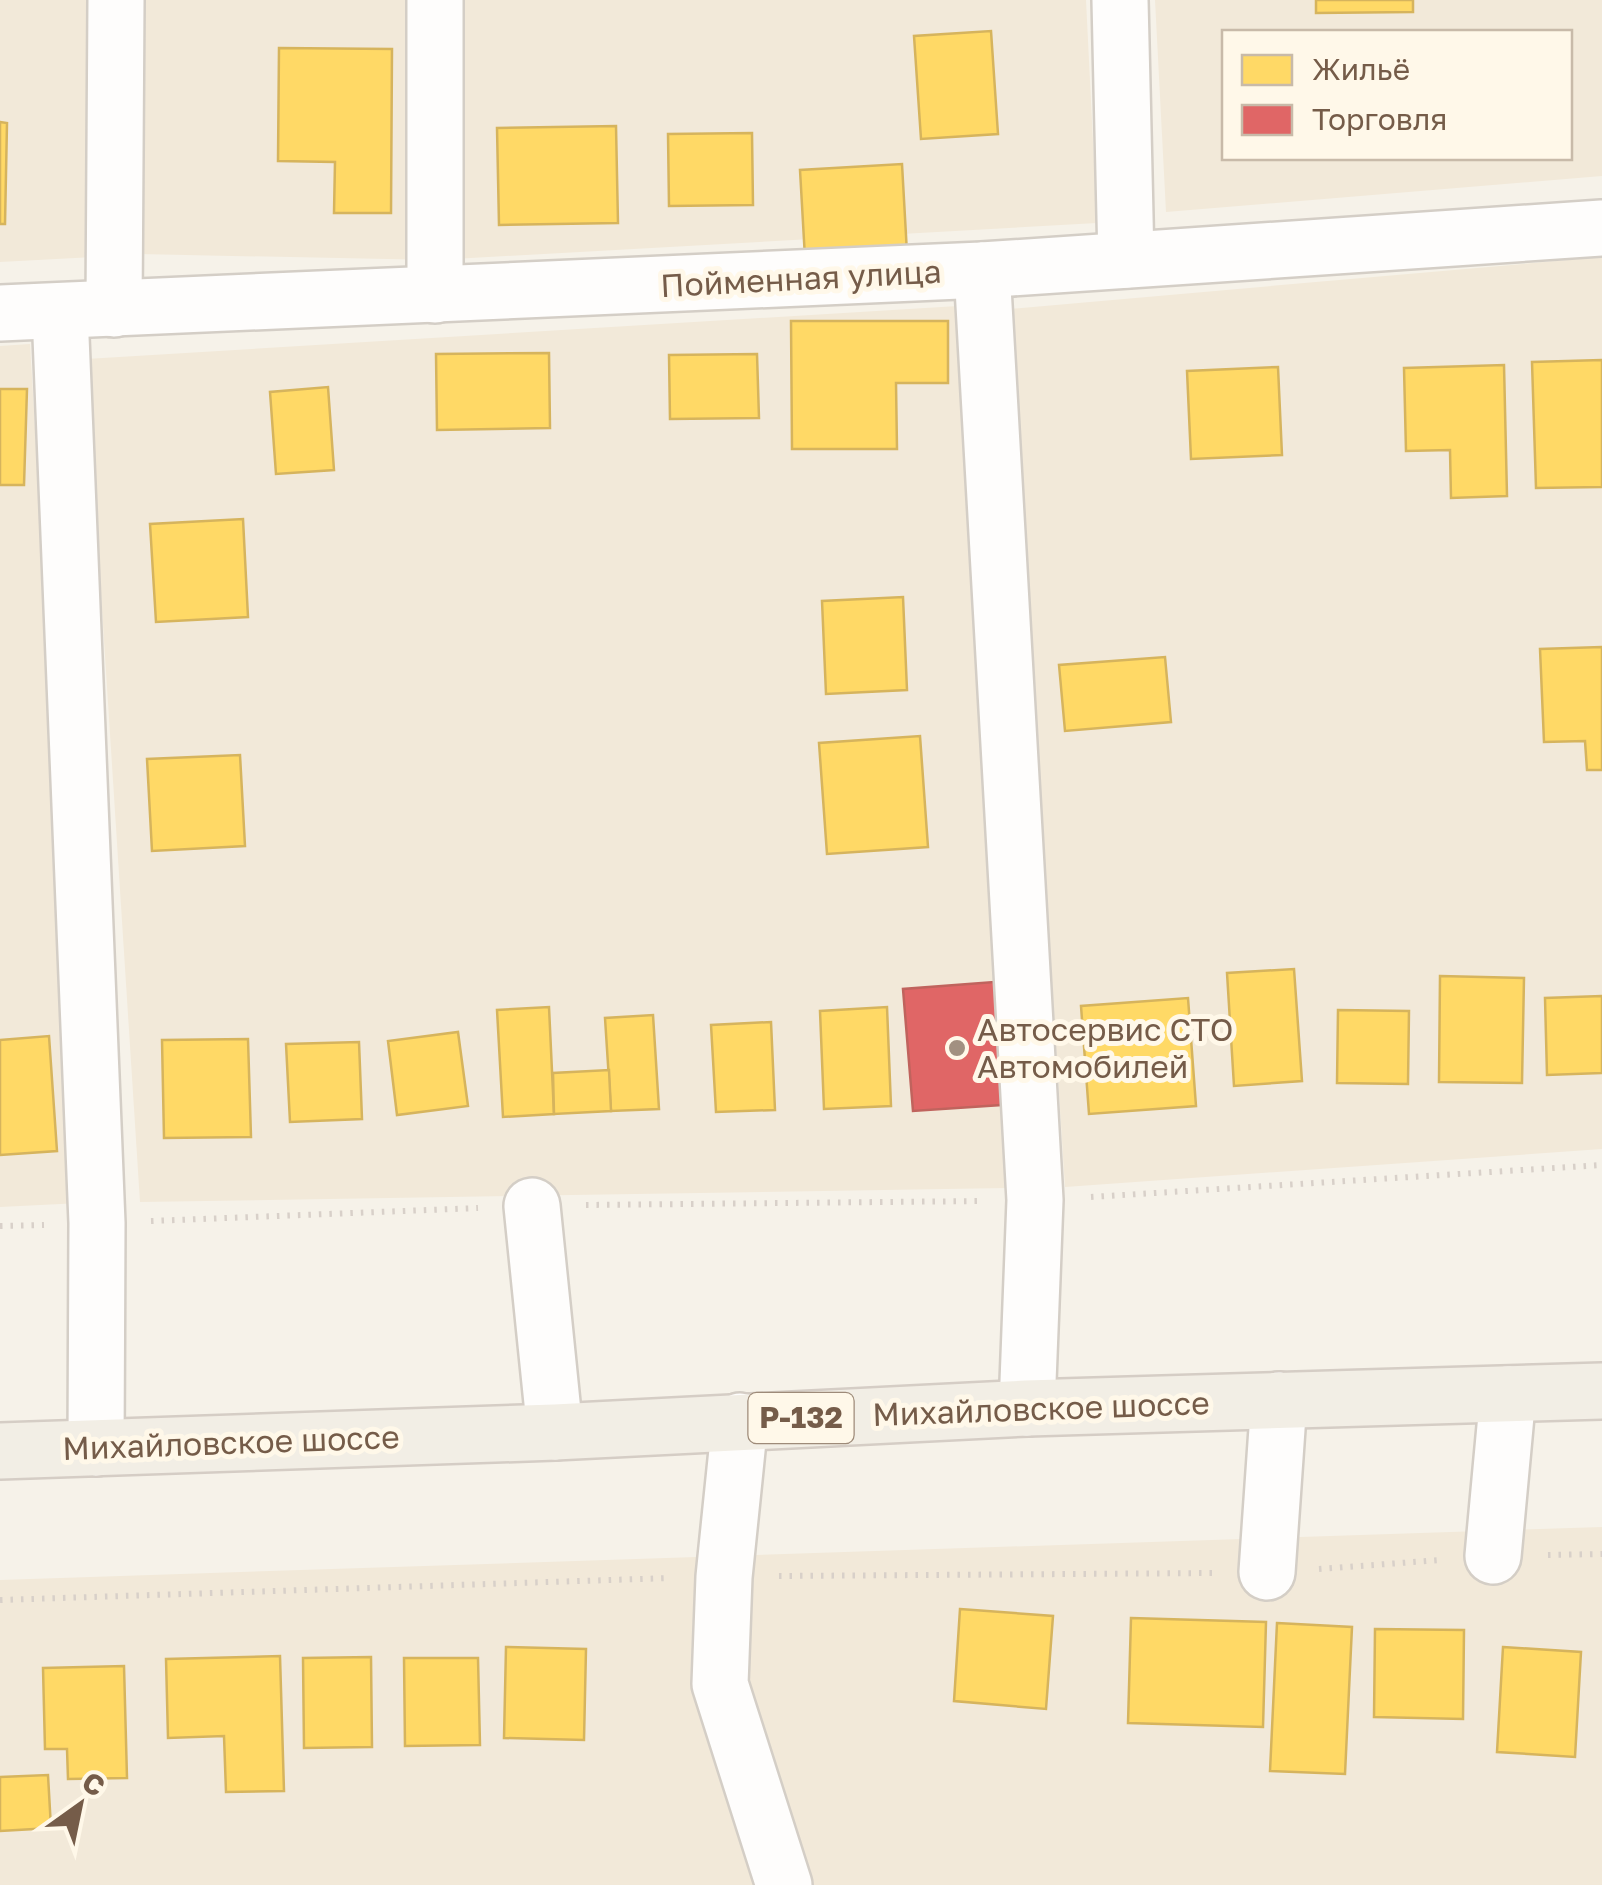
<svg xmlns="http://www.w3.org/2000/svg" width="1602" height="1885" viewBox="0 0 1602 1885" font-family="'Golos Text',sans-serif">
  <rect width="100%" height="100%" fill="#f6f2e9"/>
  <g fill="#f2e9d9" fill-rule="evenodd">
    <path d="M0 0H98L94 257 0 262Z"/>
    <path d="M144 0H1086L1097 223 436 260 137 254Z"/>
    <path d="M1155 0H1602V176L1166 212ZM1224 32H1570V158H1224Z"/>
    <path d="M1602 257V1149L1065 1187 1009 309Z"/>
    <path d="M958 306 1007 1188 140 1202 86 359Z"/>
    <path d="M30 344 81 1203 0 1207V346Z"/>
    <path d="M1602 1527V1885H0V1580Z"/>
  </g>
  <g fill="#ffd966" stroke="#d6b45d" stroke-width="2.5">
    <path d="M1316 0H1413V12L1316 13Z"/>
    <path d="M991 31 998 134 921 139 914 36Z"/>
    <path d="M279 48 392 49 391 213H334L335 162 278 161Z"/>
    <path d="M0 122 7 123 5 224H0Z"/>
    <path d="M616 126 618 223 499 225 497 128Z"/>
    <path d="M752 133 753 205 669 206 668 134Z"/>
    <path d="M902 164 907 253 805 258 800 170Z"/>
    <path d="M791 321H948V383H896L897 449H792Z"/>
    <path d="M549 353 550 428 437 430 436 354Z"/>
    <path d="M757 354 759 418 670 419 669 355Z"/>
    <path d="M1602 360V487L1536 488 1532 362Z"/>
    <path d="M1504 365 1507 496 1451 498 1450 450 1406 451 1404 368Z"/>
    <path d="M1278 367 1282 455 1191 459 1187 371Z"/>
    <path d="M328 387 334 470 276 474 270 392Z"/>
    <path d="M0 389H27L24 485H0Z"/>
    <path d="M243 519 248 617 156 622 150 524Z"/>
    <path d="M903 597 907 690 826 694 822 601Z"/>
    <path d="M1602 647V770H1587L1585 741 1544 742 1540 649Z"/>
    <path d="M1165 657 1171 722 1065 731 1059 665Z"/>
    <path d="M920 736 928 847 827 854 819 743Z"/>
    <path d="M240 755 245 846 152 851 147 759Z"/>
    <path d="M1294 969 1302 1081 1234 1086 1227 973Z"/>
    <path d="M1440 976 1524 978 1522 1083 1439 1082Z"/>
    <path d="M1602 996V1073L1547 1075 1545 998Z"/>
    <path d="M1188 998 1196 1106 1089 1114 1081 1006Z"/>
    <path d="M549 1007 554 1114 503 1117 497 1010Z"/>
    <path d="M887 1007 891 1106 824 1109 820 1011Z"/>
    <path d="M1338 1010 1409 1011 1408 1084 1337 1083Z"/>
    <path d="M653 1015 659 1109 611 1111 605 1018Z"/>
    <path d="M771 1022 775 1110 716 1112 711 1025Z"/>
    <path d="M458 1032 468 1106 397 1115 388 1041Z"/>
    <path d="M49 1036 57 1151 0 1155V1040Z"/>
    <path d="M248 1039 251 1137 164 1138 162 1040Z"/>
    <path d="M359 1042 362 1119 290 1122 286 1044Z"/>
    <path d="M609 1070 611 1111 554 1114 553 1073Z"/>
    <path d="M960 1609 1053 1616 1046 1709 954 1701Z"/>
    <path d="M1131 1618 1266 1622 1263 1727 1128 1723Z"/>
    <path d="M1277 1623 1352 1627 1345 1774 1270 1771Z"/>
    <path d="M1375 1629 1464 1630 1463 1719 1374 1717Z"/>
    <path d="M506 1647 586 1649 584 1740 504 1738Z"/>
    <path d="M1503 1647 1581 1652 1575 1757 1497 1752Z"/>
    <path d="M280 1656 284 1791 226 1792 224 1736 168 1738 166 1659Z"/>
    <path d="M371 1657 372 1747 304 1748 303 1658Z"/>
    <path d="M404 1658H478L480 1745 405 1746Z"/>
    <path d="M124 1666 127 1778 68 1779 67 1749H45L43 1668Z"/>
    <path d="M48 1775 51 1828 0 1831V1777Z"/>
  </g>
  <path fill="#e06666" stroke="#c0635d" stroke-width="2.5" d="M1007 981 1016 1104 913 1111 903 989Z"/>
  <g fill="none" stroke-linecap="round" stroke-linejoin="round">
    <g stroke="#d4cec6" stroke-width="60">
      <g id="minor">
        <path d="M1120 0 1126 260"/>
        <path d="M982 270 1035 1200 1027 1408"/>
        <path d="M435 295V0"/>
        <path d="M114 309 116 0"/>
        <path d="M60 312 97 1223 96 1448"/>
        <path d="M0 313 982 270 1602 228"/>
        <path d="M532 1206 555 1432"/>
        <path d="M740 1421 724 1577 720 1684 784 1885"/>
        <path d="M1493 1556 1508 1394"/>
        <path d="M1267 1572 1279 1400"/>
      </g>
    </g>
    <g stroke="#d5cdc5" stroke-width="60">
      <path id="major" d="M0 1451 555 1432 1027 1408 1602 1391"/>
    </g>
    <g stroke="#d8d0c9" stroke-width="6" stroke-dasharray="2.5 8" stroke-linecap="butt">
      <path d="M1091 1197 1602 1165"/>
      <path d="M586 1205 983 1201"/>
      <path d="M151 1221 478 1208"/>
      <path d="M0 1226 44 1225"/>
      <path d="M1548 1555 1602 1554"/>
      <path d="M1319 1569 1441 1560"/>
      <path d="M779 1576 1216 1573"/>
      <path d="M0 1600 671 1578"/>
    </g>
    <use href="#minor" stroke="#fefdfc" stroke-width="55"/>
    <use href="#major" stroke="#f2eee5" stroke-width="55"/>
  </g>
  <circle fill="#a29081" stroke="#fff8e9" stroke-width="4" cx="957" cy="1048" r="10"/>
  <g text-anchor="middle" stroke-width="10" stroke-linejoin="round" paint-order="stroke">
    <rect fill="#fff8e9" stroke="#9e8b79" stroke-width="2.5" x="748.5" y="1393" width="105" height="50" rx="8"/>
    <g font-size="30" font-weight="bold" fill="#755c49">
      <text x="801" y="1428">Р-132</text>
    </g>
    <g font-size="32" fill="#755c49" stroke="#fff8e9">
      <text transform="translate(801 279) rotate(-3)" y="11">Пойменная улица</text>
      <text transform="translate(1041 1409) rotate(-2)" y="11">Михайловское шоссе</text>
      <text transform="translate(231 1443) rotate(-2)" y="11">Михайловское шоссе</text>
    </g>
    <g font-size="32" fill="#755c49" stroke="#fff8e9" text-anchor="start">
      <text x="977" y="1041">Автосервис СТО<tspan x="977" dy="37">Автомобилей</tspan></text>
    </g>
  </g>
  <rect x="1222" y="30" width="350" height="130" fill="#fff8e9" stroke="#c8baa9" stroke-width="2.5"/>
  <rect x="1242" y="55" width="50" height="30" fill="#ffd966" stroke="#c8baa9" stroke-width="2.5"/>
  <text x="1312" y="80" font-size="30" fill="#755c49">Жильё</text>
  <rect x="1242" y="105" width="50" height="30" fill="#e06666" stroke="#c8baa9" stroke-width="2.5"/>
  <text x="1312" y="130" font-size="30" fill="#755c49">Торговля</text>
  <g transform="translate(80 1805) rotate(33)" stroke="#fff8e9" stroke-width="8" paint-order="stroke">
  <path d="M0-8L18 38L0 25L-18 38Z" fill="#755c49"/>
  <text y="-15" font-size="28" font-weight="bold" text-anchor="middle" fill="#755c49">С</text>
  </g>
</svg>
